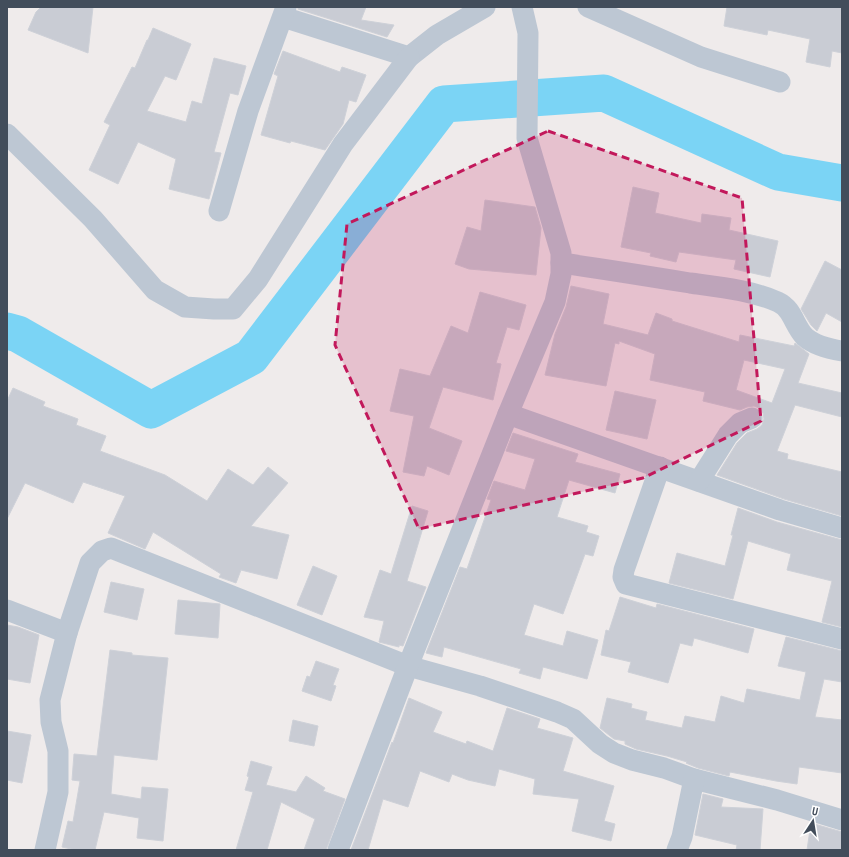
<svg xmlns="http://www.w3.org/2000/svg" width="849" height="857" viewBox="0 0 849 857" font-family="'PT Sans Narrow',sans-serif">
  <rect width="100%" height="100%" fill="#efebeb"/>
  <g fill="none" stroke-linecap="round" stroke-linejoin="round">
    <path stroke="#7bd4f5" stroke-width="37" d="M7 331 18 334 151 410 251 357 444 104 604 93 778 172 842 183"/>
  </g>
  <g fill="#c9ccd4" stroke="#ced1d8" fill-rule="evenodd">
    <path d="M41 7H93L88 53 28 30 36 12Z"/>
    <path d="M298 7H366L361 20 394 25 387 37 298 9Z"/>
    <path d="M727 7H842V53L832 51 830 67 806 62 810 39 768 30 767 35 724 26Z"/>
    <path d="M153 28 191 44 176 80 165 76 147 111 186 122 192 101 202 104 214 58 246 66 238 95 230 93 214 152 221 153 209 199 169 189 176 159 138 142 118 184 89 170 110 125 104 122 132 67 135 68 147 40H148Z"/>
    <path d="M283 51 340 72 342 67 366 75 356 102 349 100 343 124 325 150 291 141 290 143 261 135 278 76 274 74Z"/>
    <path d="M633 187 659 193 655 213 701 223 702 214 731 218 729 230 778 241 770 277 734 269 736 260 679 252 676 262 650 256 651 253 621 247Z"/>
    <path d="M485 200 535 207 541 228 536 275 469 269 455 264 467 227 481 231Z"/>
    <path d="M825 261 842 270V322L826 313 817 331 811 325 801 309Z"/>
    <path d="M571 286 609 294 603 324 648 335 656 313 672 319V321L739 342 740 335 794 346 795 343 809 354 798 383 842 393V417L795 405 777 451 788 454 787 459 842 472V516L784 499 717 475 737 443 747 433 757 429 762 425 764 419 763 413 759 408 754 406 747 407 740 410 703 401 705 392 650 380 655 354 619 341V344L615 343 606 386 545 375 555 334 566 307ZM744 360 785 369 772 403 736 390Z"/>
    <path d="M480 292 526 305 519 330 507 327 496 363 501 364 493 400 443 387 429 428 462 441 449 475 427 466 424 476 403 472 414 416 390 411 400 369 430 376 451 326 468 333Z"/>
    <path d="M13 388 45 402 43 406 78 419 76 425 106 436 100 451 165 475 207 501 228 469 253 485 268 467 288 483 251 526 289 535 277 579 241 570 236 583 219 577 221 574 153 532 145 549 108 533 125 496 83 482 73 503 25 483 7 519V401Z"/>
    <path d="M615 391 656 400 647 439 606 430Z"/>
    <path d="M513 433 578 454 575 462 620 474 615 493 569 480 557 517 588 526 586 532 599 536 593 556 585 554 563 614 534 604 524 635 563 646 567 631 598 640 587 679 543 667 540 679 519 673 521 669 444 647 442 657 426 653 460 567 467 569 491 500 487 499 494 481 525 490 535 459 506 451Z"/>
    <path d="M412 506 428 511 407 581 426 587 403 646 399 645V647L379 642 384 621 364 617 380 570 391 574Z"/>
    <path d="M738 508 777 522 842 540V627L822 622 832 581 787 570 791 554 748 541 733 599 669 583 677 553 725 566 733 535H731Z"/>
    <path d="M313 566 337 576 322 615 297 605Z"/>
    <path d="M111 582 144 589 137 620 104 612Z"/>
    <path d="M620 597 656 608 657 604 754 629 748 653 694 638 692 646 680 643 668 683 628 672 631 662 601 655 606 630 609 631Z"/>
    <path d="M178 600 220 604 218 638 175 634Z"/>
    <path d="M7 625 18 627 39 635 30 683 7 679Z"/>
    <path d="M786 637 842 651V682L824 679 815 717 842 720V773L799 767 797 784 776 781 730 772 729 776 698 768 686 763 687 762 667 756 636 749 625 744V741L614 739 600 728 607 698 632 704 631 708 647 712 645 720 682 728 685 716 715 722 721 696 744 703 747 689 800 700 806 672 778 666Z"/>
    <path d="M110 650 132 653V655L168 658 157 760 114 755 111 794 141 799 142 787 168 789 163 841 137 838 139 818 104 812 95 850H76L62 847 68 821 73 822 80 781 72 780 74 754 97 756Z"/>
    <path d="M316 661 339 669 333 685 336 686 331 701 302 691 307 676 310 677Z"/>
    <path d="M409 698 442 712 433 732 466 744 467 741 493 751 507 708 540 719 537 728 573 738 563 771 614 786 604 821 615 824 611 841 572 831 579 799 533 794 535 779 499 769 495 786 468 780 452 774 449 782 420 771 408 807 383 799 368 850H351L392 742 393 743Z"/>
    <path d="M293 720 318 726 314 746 289 741Z"/>
    <path d="M7 731 31 735 22 783 7 780Z"/>
    <path d="M251 761 272 767 266 785 296 792 306 776 325 788 323 791 345 799 326 850H304L315 819 281 802 267 850H236L253 792 245 790 249 777 247 776Z"/>
    <path d="M703 794 723 799 721 807 763 809 760 850H736L737 845 695 835Z"/>
    <path d="M811 823 842 832V850H807Z"/>
  </g>
  <g fill="none" stroke-linecap="round" stroke-linejoin="round">
    <g stroke="#bdc7d3" stroke-width="21">
      <path d="M588 7 701 57 780 82"/>
      <path d="M283 17 409 57 437 35 485 7"/>
      <path d="M7 134 93 219 155 290 185 307 214 309H233L258 279 343 144 409 57"/>
      <path d="M219 211 248 111 286 7"/>
      <path d="M561 263C604 269 647 276 690 283 719 287 751 290 778 302 793 309 794 326 805 337 814 345 830 349 842 351"/>
      <path d="M508 414 780 510 842 528"/>
      <path d="M660 467 624 570 623 577 626 584 842 639"/>
      <path d="M699 481 728 435 740 423 752 418"/>
      <path d="M7 610 67 633"/>
      <path d="M45 850 58 792V751L51 722 50 700 67 633 90 563 102 551 111 548 408 666 480 686 557 712 573 719 600 744 614 753 632 760 664 768 694 779 777 800 842 820"/>
      <path d="M338 850 408 666 508 414 555 302 561 274V253L527 138 528 33 522 7"/>
      <path d="M677 850 682 837 694 779"/>
    </g>
  </g>
  <path fill="#c2185b" fill-opacity="0.2" stroke="#c2185b" stroke-width="3" stroke-dasharray="8 5" stroke-linejoin="round" d="M548 131 742 198 761 421 643 478 419 529 335 345 347 224Z"/>
  <rect width="849" height="857" fill="none" stroke="#424d5b" stroke-width="16"/>
  <g transform="translate(813 821) rotate(12)" stroke="#ffffff" stroke-width="3" paint-order="stroke">
  <path d="M0-3L7 15L0 10L-7 15Z" fill="#424d5b"/>
  <text y="-6" font-size="11" font-weight="bold" text-anchor="middle" fill="#424d5b">U</text>
  </g>
</svg>
